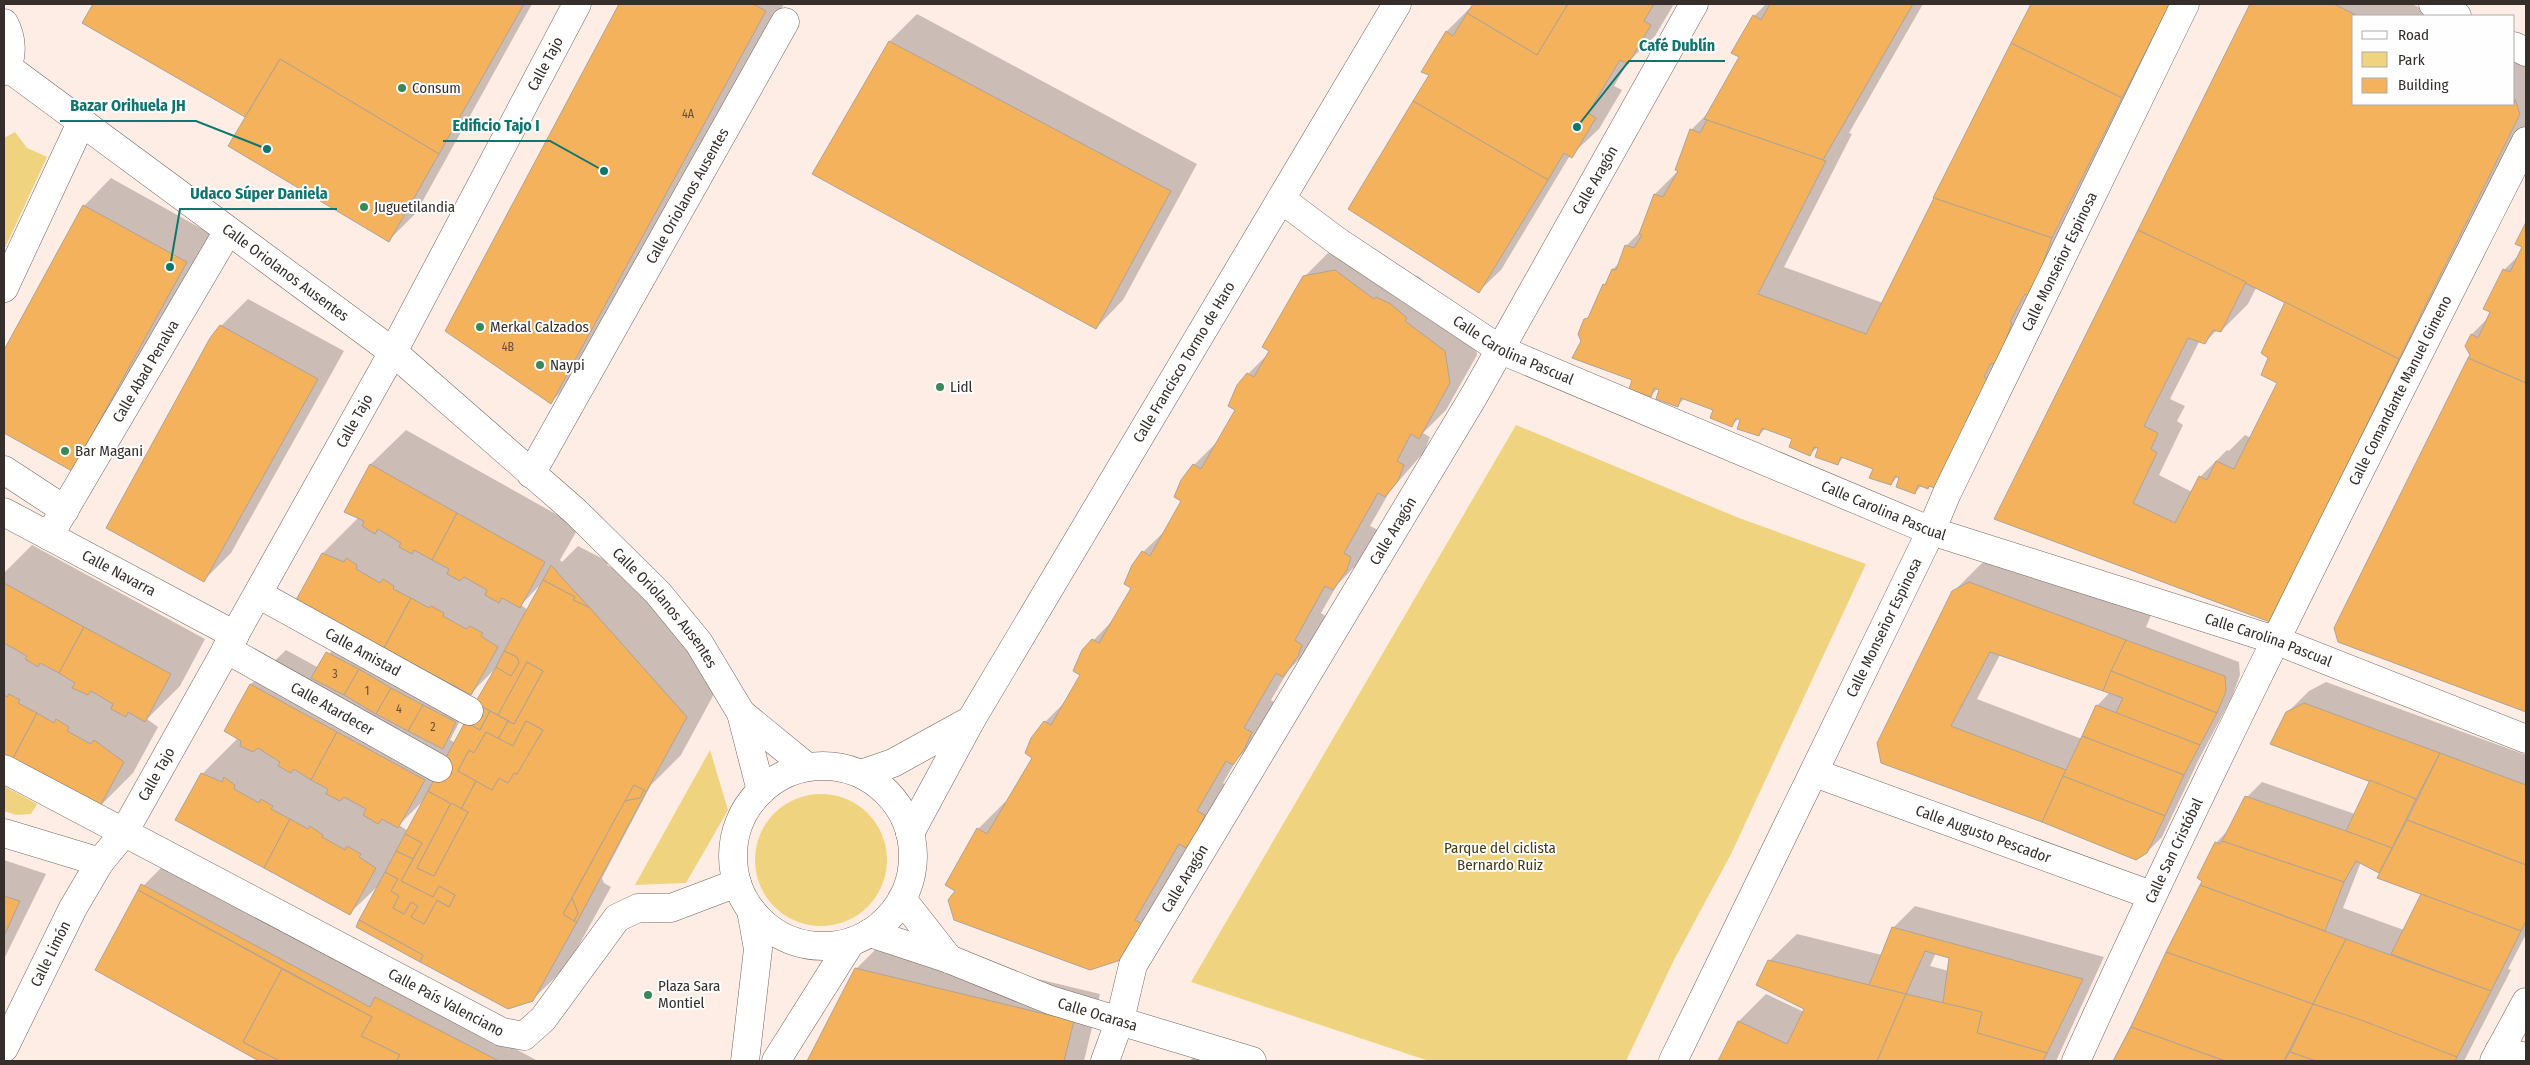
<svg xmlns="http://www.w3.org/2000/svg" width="2530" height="1065" viewBox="0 0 2530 1065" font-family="'Fira Sans Condensed',sans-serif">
  <rect width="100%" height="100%" fill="#feede4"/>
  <g fill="#f0d37e">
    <path d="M15 132 27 148 47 157 4 250V138Z"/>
    <path d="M1516 425 1739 518 1866 564 1731 854 1674 960 1626 1061H1429L1191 982Z"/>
    <path d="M710 750 728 810 686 883 635 885Z"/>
    <path d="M4 786 37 804 31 814 16 815 4 811Z"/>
    <circle cx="821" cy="860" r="66"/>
  </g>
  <g fill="#0003" fill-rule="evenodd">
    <path d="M94 4H532L416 213 389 240 249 112 245 116 84 23Z"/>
    <path d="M621 4H784L586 367 551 402 447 331Z"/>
    <path d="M1474 4H1674L1655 36 1628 62 1614 86 1622 90 1599 129 1569 157 1501 270 1479 291 1431 74 1423 71 1447 31Z"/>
    <path d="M1766 4H1923L1849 133 1852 134 1784 267 1883 303 2032 4H2182L1962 459 1928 488 1922 485 1915 493 1901 477 1898 476 1891 484 1874 468 1844 457 1837 464 1818 447 1810 454 1793 438 1766 428 1759 435 1739 418 1732 425 1715 409 1685 398 1678 405 1658 388 1651 396 1634 379 1583 341 1585 320 1592 313 1613 269 1620 262 1626 246 1642 230 1655 194 1679 170 1691 130 1710 111 1741 56 1754 16Z"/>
    <path d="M2251 4H2412L2436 16H2354V104H2514V57L2526 63V127L2297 593 1996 518ZM2257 286 2286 301 2279 382 2251 438 2245 435 2229 451 2227 450 2200 477 2192 492 2159 475 2183 425 2177 421 2185 406 2170 399 2200 340 2205 342 2217 330 2221 331 2248 304Z"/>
    <path d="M917 14 1197 164 1123 300 1096 328 890 41Z"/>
    <path d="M111 178 213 235 72 469 4 432V353L84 206Z"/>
    <path d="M2526 225V710L2339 641 2471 355 2466 346 2472 334 2490 316 2492 312 2485 308 2504 270 2521 253 2524 247 2517 243Z"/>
    <path d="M1331 250 1404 270 1419 277 1472 324 1477 355 1446 410 1423 433 1430 437 1424 452 1390 491 1370 526 1378 530 1374 541 1360 561 1337 585 1321 613 1328 618 1310 648 1288 671 1271 700 1278 705 1260 736 1237 759 1223 783 1231 788 1213 819 1191 842 1161 893 1154 930 956 890 978 829 1005 802 1007 803 1034 758 1045 722 1068 699 1082 675 1083 651 1116 617 1132 588 1143 552 1168 528 1183 501 1194 465 1219 440 1237 409 1248 374 1271 351 1304 277Z"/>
    <path d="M248 299 344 351 231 553 204 580 221 326Z"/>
    <path d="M406 430 579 527 560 560 562 562 578 546 609 562 607 565 624 574 721 681 681 755 651 785 602 878 604 883 611 887 568 965 532 1000 379 885 350 913 177 820 202 774 238 738 226 731 251 684 286 650 319 668 335 646 463 715 450 740 456 743 495 669 471 693 298 599 323 553 359 517 345 511 371 464ZM540 585 528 610 521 605ZM423 801 408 831 399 825Z"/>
    <path d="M32 545 205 639 180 686 147 719 158 727 133 773 98 808 4 757V573Z"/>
    <path d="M1997 556 2152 613 2146 627 2239 662 2240 675 2232 697 2199 759 2162 837 2147 852 2043 821 1882 762 1953 592 1981 564ZM2000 655 2110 692 2097 706 2082 739 1977 699Z"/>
    <path d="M2326 682 2526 755V934L2508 969 2511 970 2464 1061H2113L2201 885 2216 843 2230 828 2247 797 2262 782 2355 814 2371 781 2287 713 2309 691ZM2361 862 2378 871 2384 866 2422 893 2404 930 2343 908Z"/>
    <path d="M4 860 46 874 4 959Z"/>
    <path d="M166 863 402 988 538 1061H262L97 970 139 890Z"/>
    <path d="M1915 906 2104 957 2056 1061H1719L1739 1021 1766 994 1804 1012 1806 1009 1769 961 1797 934 1882 955 1893 928ZM1936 953 1950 957 1949 971 1930 966Z"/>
    <path d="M883 942 1100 994 1084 1061H808L856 969Z"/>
    <path d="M1200 1053 1221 1061H1189Z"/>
  </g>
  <g fill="#f5b25d" stroke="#afa397">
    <path d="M93 4H524L439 154 280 59 245 117 82 23Z"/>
    <path d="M619 4H753L766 11 551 404 445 331Z"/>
    <path d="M1473 4H1568L1537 55 1467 13Z"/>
    <path d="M1568 4H1654L1644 21 1651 25 1628 64 1620 60 1588 113 1596 118 1572 158 1564 153 1548 180 1413 101 1429 75 1421 72 1446 31 1453 36 1467 13 1537 55Z"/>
    <path d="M1770 4H1913L1823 160 1704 119 1739 57 1731 53 1753 15 1761 20Z"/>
    <path d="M2031 4H2170L2122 98 2011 43Z"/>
    <path d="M2250 4H2334L2358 16H2354V104H2514L2515 99 2520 114 2399 359 2138 230Z"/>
    <path d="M889 41 1171 191 1096 329 812 174Z"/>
    <path d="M2011 43 2122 98 2052 238 1933 198Z"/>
    <path d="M280 59 439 154 389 242 228 146Z"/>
    <path d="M1413 101 1548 180 1479 293 1348 209Z"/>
    <path d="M1707 120 1826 161 1758 294 1866 334 1934 198 2052 238 2031 296 2025 294 2010 322 2012 323 1997 365 1991 363 1984 377 1988 379 1974 411 1971 410 1960 441 1945 469 1943 468 1935 488 1929 486 1928 489 1918 485 1915 494 1896 487 1899 478 1895 476 1891 485 1869 478 1873 469 1841 457 1838 465 1815 457 1818 448 1814 447 1810 456 1789 447 1792 439 1762 428 1759 436 1737 429 1740 420 1736 418 1732 427 1710 418 1713 410 1681 398 1678 407 1656 399 1659 390 1654 388 1651 397 1629 389 1632 380 1572 358 1581 341 1578 334 1584 319 1588 318 1603 284 1605 285 1612 269 1616 270 1625 245 1634 248 1642 235 1639 234 1654 194 1663 197 1678 171 1675 170 1690 129 1700 133Z"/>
    <path d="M83 205 187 262 72 471 4 433V350Z"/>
    <path d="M2526 222V383L2468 358 2470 355 2465 346 2471 334 2478 338 2490 312 2483 309 2503 269 2510 272 2522 247 2515 244Z"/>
    <path d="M2138 230 2246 282 2221 332 2213 330 2205 344 2188 338 2144 426 2158 433 2151 449 2157 453 2133 503 2175 523 2199 476 2207 480 2216 461 2234 469 2277 383 2261 375 2268 358 2261 353 2285 302 2399 359 2270 622 1994 519Z"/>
    <path d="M1335 270 1374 299 1376 297 1391 304 1407 318 1405 321 1445 351 1450 383 1419 439 1411 434 1397 461 1404 465 1398 481 1385 497 1378 493 1344 553 1351 557 1347 570 1333 590 1325 586 1295 640 1302 645 1298 656 1283 677 1276 673 1244 728 1252 732 1245 748 1233 765 1226 761 1197 811 1205 815 1197 833 1186 848 1179 844 1135 920 1145 926 1127 958 1090 970 954 920 948 900 955 891 945 885 977 828 987 834 1032 758 1025 753 1031 738 1044 721 1051 725 1080 675 1073 671 1082 650 1092 639 1099 643 1131 588 1124 584 1132 565 1142 551 1150 556 1181 501 1174 497 1181 480 1193 464 1201 469 1235 410 1228 406 1237 385 1247 373 1254 377 1269 351 1262 347 1303 276Z"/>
    <path d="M220 325 318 379 204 582 106 528 210 338Z"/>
    <path d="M2468 358 2526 383V712L2338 642 2334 628Z"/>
    <path d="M370 464 457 513 432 560 414 550 412 554 399 547 401 543 378 529 375 534 362 526 364 521 344 512Z"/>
    <path d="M457 513 545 562 520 608 502 598 499 603 485 595 487 590 464 577 460 581 447 574 449 569 432 560Z"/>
    <path d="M322 553 344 562 346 558 357 565 356 569 380 583 383 579 394 586 393 589 411 598 384 648 296 600Z"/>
    <path d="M551 565 564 580 590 608 573 600 575 597 543 580Z"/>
    <path d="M543 580 575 597 573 600 590 608 687 717 646 792 634 785 563 914 577 922 533 1001 508 1009 420 962 423 955 359 920 385 872 398 879 391 891 399 896 393 908 404 914 411 902 418 906 411 917 424 924 437 900 449 907 455 895 439 886 433 897 401 881 422 843 405 834 428 791 451 803 417 868 434 876 468 812 461 809 476 781 492 790 499 778 508 783 514 773 517 774 535 741H537L543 730 526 721 513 746 498 739 508 721 514 724 543 671 527 662 498 715 475 703 496 667 511 676 519 663 517 657 504 651Z"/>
    <path d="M1969 582 2126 640 2103 691 1990 652 1951 726 2066 770 2042 822 1881 763 1877 743 1952 591Z"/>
    <path d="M4 583 84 627 59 673 40 663 38 667 25 659 27 656 4 643Z"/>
    <path d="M411 598 429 608 431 606 444 613 443 616 466 629 470 626 483 633 481 636 498 647 471 695 384 648Z"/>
    <path d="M84 627 171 674 145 722 128 712 126 717 111 709 113 704 91 691 88 695 72 688 75 683 59 673Z"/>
    <path d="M2126 640 2225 676 2226 691 2217 713 2111 671Z"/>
    <path d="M504 651 517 657 519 663 511 676 496 667Z"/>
    <path d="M326 652 359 669 344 695 311 678Z"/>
    <path d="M527 662 543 671 514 724 498 715Z"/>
    <path d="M359 669 391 688 376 714 344 695Z"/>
    <path d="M2111 671 2217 713 2200 745 2116 713 2123 698 2103 691Z"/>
    <path d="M250 684 337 732 311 780 294 769 291 773 278 766 280 762 258 748 253 752 240 746 241 741 224 731Z"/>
    <path d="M391 688 423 705 408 731 376 714Z"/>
    <path d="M9 694 20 700 18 703 37 713 11 762 4 758V695L7 697Z"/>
    <path d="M475 703 490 711 480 730 465 722Z"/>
    <path d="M2304 703 2440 753 2416 799 2270 744 2286 712Z"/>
    <path d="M423 705 456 722 443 749 408 731Z"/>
    <path d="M2096 705 2200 745 2184 775 2082 736Z"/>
    <path d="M490 711 508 721 498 739 486 732 474 753 469 750 458 771 476 781 461 809 428 791 465 722 480 730Z"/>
    <path d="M37 713 54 723 56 719 69 727 67 731 91 744 94 740 124 762 98 810 11 762Z"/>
    <path d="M526 721 543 730 517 774 514 773 508 783 499 778 492 790 458 771 469 750 474 753 486 732 513 746Z"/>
    <path d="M337 732 425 780 398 828 382 819 378 824 363 815 366 809 344 797 340 801 326 794 328 789 311 780Z"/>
    <path d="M2082 736 2184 775 2165 816 2063 776Z"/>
    <path d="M2440 753 2526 785V865L2407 820Z"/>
    <path d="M201 773 222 782 224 777 235 785 234 789 259 803 261 799 273 806 271 809 290 819 264 868 175 820Z"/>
    <path d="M2063 776 2165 816 2147 853 2136 860 2042 822Z"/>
    <path d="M2370 780 2416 799 2392 848 2346 831Z"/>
    <path d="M634 785 644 790 640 798 625 801Z"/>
    <path d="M644 790 646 792 577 922 574 921 578 913 572 898 625 801 640 798Z"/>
    <path d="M2245 796 2346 831 2392 848 2379 873 2356 861 2344 882 2222 841Z"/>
    <path d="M451 803 468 812 434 876 417 868Z"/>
    <path d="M290 819 308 829 310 826 323 835 322 837 345 850 347 846 361 854 359 857 376 868 350 915 264 868Z"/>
    <path d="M2407 820 2526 865V921L2521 931 2377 878Z"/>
    <path d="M405 834 422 843 413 859 396 851Z"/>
    <path d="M2222 841 2344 882 2325 931 2200 885 2202 881 2197 878 2215 842 2220 844Z"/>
    <path d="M396 851 413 859 401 881 433 897 439 886 455 895 449 907 437 900 424 924 411 917 418 906 411 902 404 914 393 908 399 896 391 891 398 879 385 872Z"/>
    <path d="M141 884 370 1007 375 997 499 1061H396L400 1055 361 1036 372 1017 138 890Z"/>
    <path d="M2200 885 2346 939 2313 1004 2166 952Z"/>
    <path d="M138 890 282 969 243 1042 280 1061H259L95 970Z"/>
    <path d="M2421 894 2521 931 2491 991 2391 954Z"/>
    <path d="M4 896 20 901 4 936Z"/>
    <path d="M572 898 578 913 574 921 563 914Z"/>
    <path d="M359 920 423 955 420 962 356 927Z"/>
    <path d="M1892 927 2083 979 2047 1053 1977 1033 1982 1012 1943 1003 1949 958 1925 951 1906 994 1869 985Z"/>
    <path d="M2346 939 2491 991 2457 1057 2313 1004Z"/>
    <path d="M2166 952 2313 1004 2284 1061H2225L2131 1027Z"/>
    <path d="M1768 960 1906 994 1877 1061H1718L1738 1021 1787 1044 1804 1009 1756 985Z"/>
    <path d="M855 968 1074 1021 1064 1061H807Z"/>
    <path d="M282 969 372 1017 361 1036 400 1055 396 1061H280L243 1042Z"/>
    <path d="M1906 994 1982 1012 1977 1033 2047 1053 2043 1061H1877Z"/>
    <path d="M2313 1004 2361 1020 2457 1057 2455 1061H2316L2290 1052Z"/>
    <path d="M2131 1027 2225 1061H2113Z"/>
    <path d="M2290 1052 2316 1061H2284Z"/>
  </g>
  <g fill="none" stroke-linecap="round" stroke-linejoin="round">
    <g stroke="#74665e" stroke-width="29">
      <g id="minor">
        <path d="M2433 4 2457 16"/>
        <path d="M4 23C12 37 14 58 4 71"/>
        <path d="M2514 46 2526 52"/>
        <path id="s1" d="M7 67 393 352 576 512 658 593 699 643 741 713 761 791"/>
        <path id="s2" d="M1281 199 1337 241 1501 350 1931 531 2275 640 2526 739"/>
        <path d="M4 288 82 121"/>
        <path d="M4 470 65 510"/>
        <path id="s3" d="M531 474 785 22"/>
        <path id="s4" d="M4 512 235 635"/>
        <path id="s5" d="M49 536 228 231"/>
        <path id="s6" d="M258 594 469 711"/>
        <path id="s7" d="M226 649 438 768"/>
        <path d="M741 713 807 767"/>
        <circle cx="823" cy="856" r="90"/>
        <path id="s8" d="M4 769 502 1032 524 1036 543 1019 617 918 638 908H671L737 883"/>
        <path id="s9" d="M1815 773 2151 895"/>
        <path d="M861 774 893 763 971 720"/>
        <path id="s10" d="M4 833 100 862 123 834 393 352 577 4"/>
        <path id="s11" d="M910 833 971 720 1397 4"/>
        <path d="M902 899 949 959"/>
        <path id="s12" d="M870 933 949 959 1050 1000 1252 1061"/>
        <path id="s13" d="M4 1048 73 908 100 862"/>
        <path d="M2499 1051 2526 1057"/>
        <path d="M745 1061 758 949 751 910"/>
        <path d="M776 1061 851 942"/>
        <path id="s14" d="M1105 1061 1120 1020 1133 965 1475 394 1694 4"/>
        <path id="s15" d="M1673 1061 1931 531 1947 493 2185 4"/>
        <path id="s16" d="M2076 1061C2217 750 2372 446 2526 141"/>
        <path d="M2494 1061 2526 1002"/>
      </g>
    </g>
    <use href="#minor" stroke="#fff" stroke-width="28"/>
  </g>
  <g fill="#388858" stroke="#fefefe" stroke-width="2">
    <circle cx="402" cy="88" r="5"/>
    <circle cx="364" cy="207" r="5"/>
    <circle cx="480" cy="327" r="5"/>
    <circle cx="540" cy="365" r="5"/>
    <circle cx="940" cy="387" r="5"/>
    <circle cx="65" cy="451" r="5"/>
    <circle cx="648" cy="995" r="5"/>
  </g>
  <g text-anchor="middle" stroke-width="4" stroke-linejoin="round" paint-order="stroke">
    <g font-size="12" fill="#654f38">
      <text x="688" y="118">4A</text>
      <text x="508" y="351">4B</text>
      <text x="335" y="678">3</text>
      <text x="367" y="695">1</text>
      <text x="399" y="713">4</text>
      <text x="433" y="731">2</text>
    </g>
    <g font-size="15" fill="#352e2b" stroke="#fefefe">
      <text dy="5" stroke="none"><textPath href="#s10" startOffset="1015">Calle Tajo</textPath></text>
      <text dy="5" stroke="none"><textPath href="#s14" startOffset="1011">Calle Aragón</textPath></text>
      <text dy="5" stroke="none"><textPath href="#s3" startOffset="319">Calle Oriolanos Ausentes</textPath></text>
      <text dy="5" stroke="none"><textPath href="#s15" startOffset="888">Calle Monseñor Espinosa</textPath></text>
      <text dy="5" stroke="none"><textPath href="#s1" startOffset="346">Calle Oriolanos Ausentes</textPath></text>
      <text dy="5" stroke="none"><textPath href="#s2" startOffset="278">Calle Carolina Pascual</textPath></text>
      <text dy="5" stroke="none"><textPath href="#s11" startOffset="545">Calle Francisco Tormo de Haro</textPath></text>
      <text dy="5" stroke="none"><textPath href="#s5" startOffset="191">Calle Abad Penalva</textPath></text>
      <text dy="5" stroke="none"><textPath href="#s16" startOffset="745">Calle Comandante Manuel Gimeno</textPath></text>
      <text dy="5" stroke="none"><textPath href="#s10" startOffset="610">Calle Tajo</textPath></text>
      <text dy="5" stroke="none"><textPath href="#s2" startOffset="682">Calle Carolina Pascual</textPath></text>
      <text dy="5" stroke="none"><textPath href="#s14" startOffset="606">Calle Aragón</textPath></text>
      <text dy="5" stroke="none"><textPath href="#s4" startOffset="130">Calle Navarra</textPath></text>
      <text dy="5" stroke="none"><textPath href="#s1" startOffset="854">Calle Oriolanos Ausentes</textPath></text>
      <text dy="5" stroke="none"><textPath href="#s15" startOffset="482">Calle Monseñor Espinosa</textPath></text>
      <text dy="5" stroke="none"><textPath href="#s2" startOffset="1088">Calle Carolina Pascual</textPath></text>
      <text dy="5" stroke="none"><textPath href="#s6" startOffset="120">Calle Amistad</textPath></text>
      <text dy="5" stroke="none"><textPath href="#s7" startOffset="122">Calle Atardecer</textPath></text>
      <text dy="5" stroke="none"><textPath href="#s10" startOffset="205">Calle Tajo</textPath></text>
      <text dy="5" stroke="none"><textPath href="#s9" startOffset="179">Calle Augusto Pescador</textPath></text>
      <text dy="5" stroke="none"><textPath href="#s16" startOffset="232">Calle San Cristóbal</textPath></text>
      <text dy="5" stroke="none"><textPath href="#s14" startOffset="201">Calle Aragón</textPath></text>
      <text dy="5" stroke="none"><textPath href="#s13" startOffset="105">Calle Limón</textPath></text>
      <text dy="5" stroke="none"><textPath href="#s8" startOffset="500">Calle País Valenciano</textPath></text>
      <text dy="5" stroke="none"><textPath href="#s12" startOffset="242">Calle Ocarasa</textPath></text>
    </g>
    <g font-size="15" fill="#352e2b" stroke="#fefefe" text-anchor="start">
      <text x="412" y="93">Consum</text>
      <text x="374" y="212">Juguetilandia</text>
      <text x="490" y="332">Merkal Calzados</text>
      <text x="550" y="370">Naypi</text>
      <text x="950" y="392">Lidl</text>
      <text x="75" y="456">Bar Magani</text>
      <text x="658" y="991">Plaza Sara<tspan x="658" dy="17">Montiel</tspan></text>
    </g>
    <g font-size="15" fill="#483a0e" stroke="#fefefe">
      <text x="1500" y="853">Parque del ciclista<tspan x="1500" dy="17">Bernardo Ruiz</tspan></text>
    </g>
  </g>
  <path fill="none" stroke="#0f766e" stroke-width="2" d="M1577 127L1629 61H1725M267 149L196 121H60M604 171L550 141H443M170 267L180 209H337"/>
  <g fill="#0f766e" stroke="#fefefe" stroke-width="2">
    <circle cx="1577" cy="127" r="5"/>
    <circle cx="267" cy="149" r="5"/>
    <circle cx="604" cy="171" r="5"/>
    <circle cx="170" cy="267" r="5"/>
  </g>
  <g font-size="16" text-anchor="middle" font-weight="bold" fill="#0f766e" stroke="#fefefe" stroke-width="4" stroke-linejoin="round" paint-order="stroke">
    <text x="1677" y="51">Café Dublín</text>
    <text x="128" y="111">Bazar Orihuela JH</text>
    <text x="496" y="131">Edificio Tajo I</text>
    <text x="259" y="199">Udaco Súper Daniela</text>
  </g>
  <rect width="2530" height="1065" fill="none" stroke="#352e2b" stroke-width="10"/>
  <rect x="2352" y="15" width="162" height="90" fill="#fefefe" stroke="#aeabaa"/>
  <rect x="2362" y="31" width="25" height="8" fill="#ffffff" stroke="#aeabaa"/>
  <text x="2398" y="40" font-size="15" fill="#352e2b">Road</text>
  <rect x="2362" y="52" width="25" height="15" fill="#f0d37e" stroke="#aeabaa"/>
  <text x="2398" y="65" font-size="15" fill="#352e2b">Park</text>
  <rect x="2362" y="78" width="25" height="15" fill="#f5b25d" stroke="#aeabaa"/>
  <text x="2398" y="90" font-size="15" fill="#352e2b">Building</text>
</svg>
